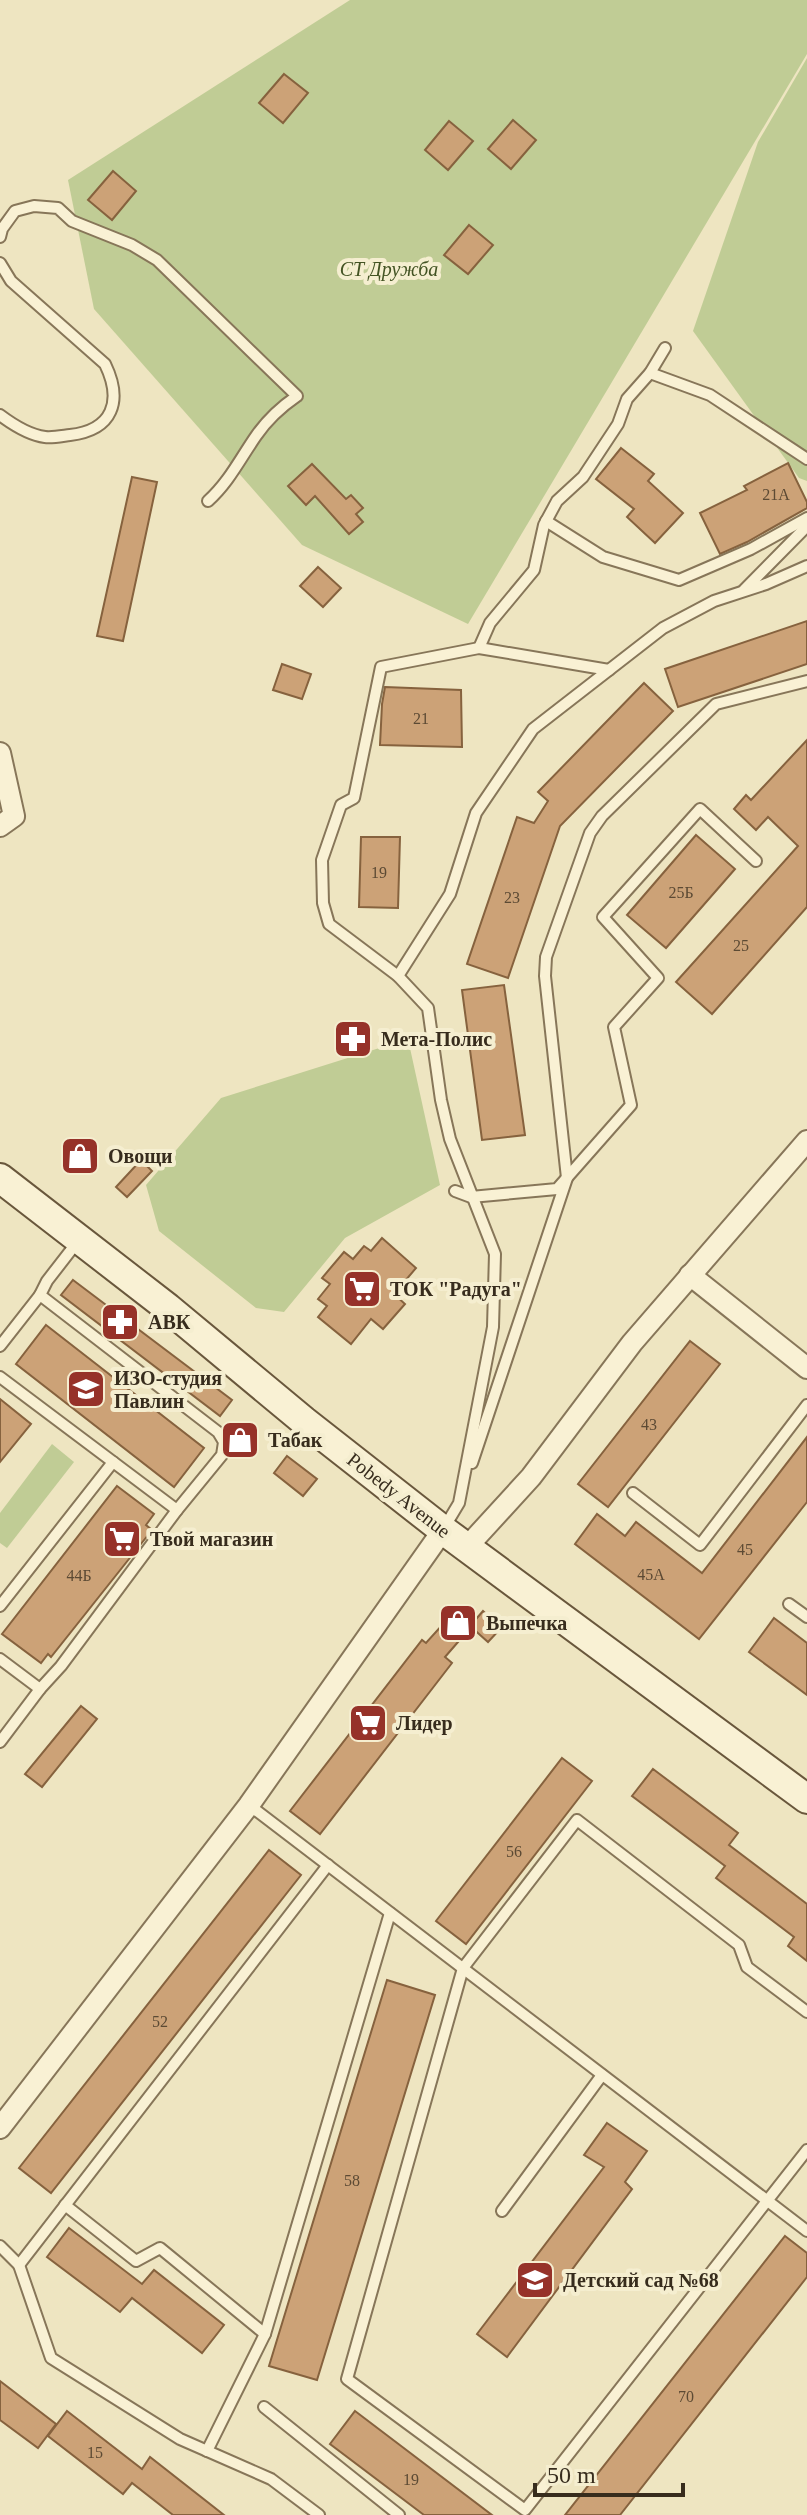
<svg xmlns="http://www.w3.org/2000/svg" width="807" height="2515" viewBox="0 0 807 2515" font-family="Georgia,serif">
  <rect width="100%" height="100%" fill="#eee5c1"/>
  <g fill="#c0cc95">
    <path d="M350 0H807V54L468 624 302 545 94 309 68 180Z"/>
    <path d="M807 58V481L799 478 693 331 758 142Z"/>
    <path d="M408 1039 440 1185 345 1238 284 1312 256 1308 159 1231 146 1185 221 1098Z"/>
    <path d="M52 1444 74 1462 7 1548 0 1543V1513Z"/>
  </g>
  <g fill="#cca277" stroke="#86623e" stroke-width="2">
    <path d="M284 74 308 93 283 123 259 103Z"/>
    <path d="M513 120 536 140 511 169 488 149Z"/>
    <path d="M449 121 473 141 448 170 425 150Z"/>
    <path d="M113 171 136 191 112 220 88 200Z"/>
    <path d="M469 225 493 245 468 274 444 255Z"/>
    <path d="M621 448 654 474 648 481 683 513 655 543 627 517 634 509 596 479Z"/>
    <path d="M788 463 807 502V508L747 542 720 554 700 513 747 490 744 486Z"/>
    <path d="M312 464 346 499 351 495 363 508 356 514 363 522 349 534 315 496 306 505 288 486Z"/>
    <path d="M132 477 157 482 123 641 97 636Z"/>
    <path d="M318 567 341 588 323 607 300 586Z"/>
    <path d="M807 621V664L678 707 665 669Z"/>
    <path d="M282 664 311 674 302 699 273 690Z"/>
    <path d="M644 683 673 711 560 826 508 978 467 964 517 817 534 823 548 801 538 792Z"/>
    <path d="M385 687 461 690 462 747 380 745 382 704Z"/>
    <path d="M807 740V907L712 1014 676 982 798 846 768 817 756 830 734 809 746 795 751 800Z"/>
    <path d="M696 835 735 869 666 948 627 915Z"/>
    <path d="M361 837H400L398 908 359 907Z"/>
    <path d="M504 985 525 1135 482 1140 462 990Z"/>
    <path d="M141 1160 152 1171 127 1197 116 1187Z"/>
    <path d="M382 1238 416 1268 394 1294 405 1304 383 1329 371 1319 351 1344 318 1317 327 1306 318 1299 330 1284 322 1278 344 1252 353 1259 364 1246 371 1251Z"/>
    <path d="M73 1280 232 1400 220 1416 61 1295Z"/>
    <path d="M46 1325 204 1448 174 1487 16 1364Z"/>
    <path d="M690 1341 720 1364 608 1507 578 1484Z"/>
    <path d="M0 1399 31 1424 0 1462Z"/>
    <path d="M241 1427 253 1438 240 1454 231 1446V1438Z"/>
    <path d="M807 1437V1502L699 1639 575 1544 597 1514 625 1536 636 1522 702 1573Z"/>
    <path d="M287 1456 317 1479 303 1496 274 1473Z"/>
    <path d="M117 1486 154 1514 146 1525 152 1530 51 1657 48 1654 41 1663 2 1634Z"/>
    <path d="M483 1611 501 1628 488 1642 470 1626Z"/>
    <path d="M454 1612 471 1627 445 1657 452 1663 320 1834 290 1811 422 1640 426 1643Z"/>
    <path d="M774 1618 807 1643V1695L749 1652Z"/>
    <path d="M81 1706 97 1719 42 1787 25 1774Z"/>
    <path d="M562 1758 592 1781 466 1944 436 1921Z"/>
    <path d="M653 1769 738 1833 729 1845 807 1904V1961L788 1946 794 1937 716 1878 725 1866 632 1796Z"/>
    <path d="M269 1850 301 1875 51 2193 19 2168Z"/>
    <path d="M387 1980 435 1995 317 2380 269 2366Z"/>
    <path d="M607 2123 647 2151 625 2182 632 2189 507 2357 477 2334 604 2167 584 2155Z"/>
    <path d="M69 2228 142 2284 154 2270 224 2325 202 2353 132 2298 120 2312 47 2257Z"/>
    <path d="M785 2236 807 2253V2277L620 2515H565Z"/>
    <path d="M0 2381 56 2424 38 2448 0 2420Z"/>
    <path d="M67 2411 142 2469 150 2457 224 2515H173L132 2483 123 2494 48 2436Z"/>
    <path d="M355 2411 492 2515H424L330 2444Z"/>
  </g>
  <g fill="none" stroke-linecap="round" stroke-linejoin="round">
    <g stroke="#877659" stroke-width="14">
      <g id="lane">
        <path d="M0 237 2 229 15 211 34 206 58 208 72 221 132 245 157 260 297 396C281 407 267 420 256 436 240 459 229 482 208 501"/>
        <path d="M0 263 11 281 105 364C123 401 113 430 70 435 62 436 52 438 45 437 30 435 12 424 0 415"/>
        <path d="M650 373 710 395 807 459"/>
        <path d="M546 521 603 557 679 580 751 549 807 518"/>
        <path d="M744 590 807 526"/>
        <path d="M479 648 490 623 534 570 544 525 557 501 583 477 618 424 627 399 650 373 665 348"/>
        <path d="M398 976 450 894 476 813 533 729 663 628 714 601 766 584 807 566"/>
        <path d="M455 1191 471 1197 557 1189 631 1105 614 1027 658 978 603 917 700 809 756 861"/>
        <path d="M0 1346 40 1295"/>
        <path d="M0 1377 177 1510 222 1455 224 1442 218 1432 40 1295 47 1281 78 1241"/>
        <path d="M472 1463 567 1178 545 976 546 957 590 833 602 816 716 704 807 681"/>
        <path d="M633 1493 700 1545 807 1405"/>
        <path d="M444 1528 459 1503 493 1327 495 1254 450 1139 441 1100 428 1008 398 976 329 924 323 903 322 860 341 805 354 798 381 667 479 648 609 670"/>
        <path d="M789 1604 807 1617"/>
        <path d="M0 1606 113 1462"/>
        <path d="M0 1659 40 1689 61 1666 177 1510"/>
        <path d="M0 1742 40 1689"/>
        <path d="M249 1805 807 2231"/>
        <path d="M807 2012 747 1967 739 1945 577 1820 463 1968 347 2379 525 2510 807 2150"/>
        <path d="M65 2205 136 2261 160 2248 265 2334"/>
        <path d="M502 2211 602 2075"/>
        <path d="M0 2246 19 2265 51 2358 180 2439 271 2479 319 2515"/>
        <path d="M19 2265 328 1865"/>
        <path d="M264 2407 399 2515"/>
        <path d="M207 2451 265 2334 390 1913"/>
      </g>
    </g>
    <g stroke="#877659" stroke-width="24">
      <g id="street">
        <path d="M0 753 14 816 0 826"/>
        <path d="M690 1275 807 1368"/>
        <path d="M467 1547 531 1477 632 1343 807 1141"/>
        <path d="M0 2128 249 1805 443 1530"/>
      </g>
    </g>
    <g stroke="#69573c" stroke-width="32">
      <path id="secondary" d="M0 1178 168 1308 304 1421 443 1530 807 1799"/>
    </g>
    <use href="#lane" stroke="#f9f1d4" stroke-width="10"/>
    <use href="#street" stroke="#f9f1d4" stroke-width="20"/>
    <use href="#secondary" stroke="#f9f1d4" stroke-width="28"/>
  </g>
  <defs>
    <g id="pharmacy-square" transform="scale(2)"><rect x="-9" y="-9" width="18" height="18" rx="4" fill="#963229" stroke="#f5eed0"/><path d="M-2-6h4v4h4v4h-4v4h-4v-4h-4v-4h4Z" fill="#fff"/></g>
    <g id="shop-square" transform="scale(2)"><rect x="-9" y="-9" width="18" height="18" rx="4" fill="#963229" stroke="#f5eed0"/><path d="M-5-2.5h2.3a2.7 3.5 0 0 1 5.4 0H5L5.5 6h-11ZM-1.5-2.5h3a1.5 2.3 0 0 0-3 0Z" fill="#fff"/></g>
    <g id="supermarket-square" transform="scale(2)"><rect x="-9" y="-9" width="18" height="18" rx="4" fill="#963229" stroke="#f5eed0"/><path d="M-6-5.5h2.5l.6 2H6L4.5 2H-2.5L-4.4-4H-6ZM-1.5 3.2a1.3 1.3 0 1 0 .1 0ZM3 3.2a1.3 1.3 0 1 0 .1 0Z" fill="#fff"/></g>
    <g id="school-square" transform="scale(2)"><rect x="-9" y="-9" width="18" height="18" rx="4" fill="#963229" stroke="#f5eed0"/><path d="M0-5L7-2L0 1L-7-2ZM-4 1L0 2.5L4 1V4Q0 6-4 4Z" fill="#fff"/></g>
  </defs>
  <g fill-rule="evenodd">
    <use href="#pharmacy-square" x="353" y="1039"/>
    <use href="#shop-square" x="80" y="1156"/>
    <use href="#supermarket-square" x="362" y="1289"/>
    <use href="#pharmacy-square" x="120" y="1322"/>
    <use href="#school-square" x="86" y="1389"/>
    <use href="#shop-square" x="240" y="1440"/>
    <use href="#supermarket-square" x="122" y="1539"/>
    <use href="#shop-square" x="458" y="1623"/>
    <use href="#supermarket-square" x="368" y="1723"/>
    <use href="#school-square" x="535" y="2280"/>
  </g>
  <g text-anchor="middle" stroke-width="8" stroke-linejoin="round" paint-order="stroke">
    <g font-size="16" fill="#5c4a34">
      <text x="776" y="500">21А</text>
      <text x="421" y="724">21</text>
      <text x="379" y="878">19</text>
      <text x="681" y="898">25Б</text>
      <text x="512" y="903">23</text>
      <text x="741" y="951">25</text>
      <text x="649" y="1430">43</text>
      <text x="745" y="1555">45</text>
      <text x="651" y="1580">45А</text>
      <text x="79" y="1581">44Б</text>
      <text x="514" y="1857">56</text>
      <text x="160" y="2027">52</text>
      <text x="352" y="2186">58</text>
      <text x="686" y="2402">70</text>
      <text x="95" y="2458">15</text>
      <text x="411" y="2485">19</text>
    </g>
    <g font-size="20" font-style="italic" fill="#435323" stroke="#f5eed0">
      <text x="389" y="276">СТ Дружба</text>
    </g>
    <g font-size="20" font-weight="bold" fill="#372c1d" stroke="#f5eed0" text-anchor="start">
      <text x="381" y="1046">Мета-Полис</text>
      <text x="108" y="1163">Овощи</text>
      <text x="390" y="1296">ТОК "Радуга"</text>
      <text x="148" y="1329">АВК</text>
      <text x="114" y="1385">ИЗО-студия<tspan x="114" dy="23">Павлин</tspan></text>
      <text x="268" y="1447">Табак</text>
      <text x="150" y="1546">Твой магазин</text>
      <text x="486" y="1630">Выпечка</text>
      <text x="396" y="1730">Лидер</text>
      <text x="563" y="2287">Детский сад №68</text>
    </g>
    <g font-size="20" fill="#372c1d" stroke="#f5eed0">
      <text transform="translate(399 1495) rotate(38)" y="7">Pobedy Avenue</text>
    </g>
  </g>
  <path d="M535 2483v12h148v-12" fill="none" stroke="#372c1d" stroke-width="4"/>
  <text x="547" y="2483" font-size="24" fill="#372c1d" stroke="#f5eed0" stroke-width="6" paint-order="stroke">50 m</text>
</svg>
